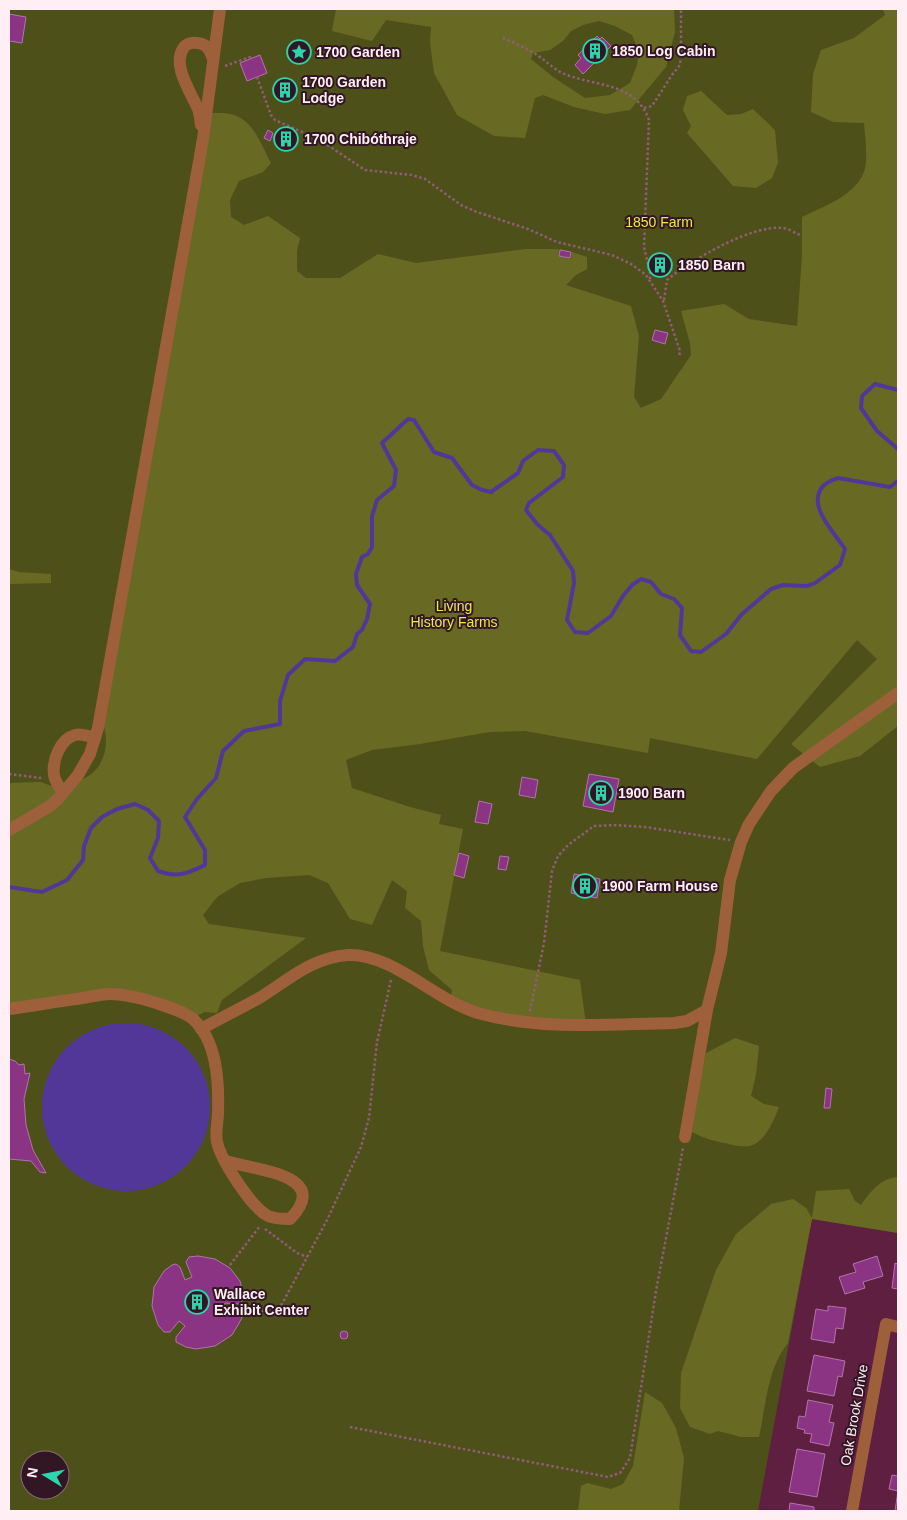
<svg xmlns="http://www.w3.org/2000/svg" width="907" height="1520" viewBox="0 0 907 1520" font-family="Arial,sans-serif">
  <rect width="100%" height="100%" fill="#5f1f41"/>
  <path fill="#4e5019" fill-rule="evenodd" d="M9 9H898V1233L812 1219 758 1511H9ZM30 1460H60V1490H30Z"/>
  <g fill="#686a24" fill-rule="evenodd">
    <path d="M336 9H674L675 32 666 67 630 110 605 114 574 107 543 95 535 98 525 138 494 136 457 115 434 73 430 42 431 27 386 20 372 41 332 31ZM599 21 615 26 632 35 639 52 637 65 630 83 610 95 585 98 553 77 531 59 533 53 550 50 563 41 571 31 583 25Z"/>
    <path d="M883 9H898V726L860 756 820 767 791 744 877 659 857 640 757 759 650 738 648 753 525 731 490 732 420 744 372 750 346 760 352 788 410 807 441 815 439 824 463 829 440 951 580 980 586 1025 550 1024 450 1001 452 990 429 970 423 946 421 921 405 908 407 891 392 880 372 925 350 919 328 883 309 875 266 878 240 883 217 897 203 915 209 924 306 938 222 1000 217 1013 205 1012 192 1018 110 994 9 1009V783L41 782 54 787 76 778 83 779C105 769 110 744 103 723L206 113C214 114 222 112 230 114 253 118 261 145 271 163L263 172 239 181 230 200 231 217 244 225 268 216 300 238 297 251V271L306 278H340L378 254 416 263 526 249H559L558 256 571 259 572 252 587 257V269L576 275 566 285 631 306 639 336 634 397 641 408 661 399 691 355 690 343 681 311 724 304 749 319 797 326 802 256V217C826 205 864 193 866 162 867 149 865 136 864 123L833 122 811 112 813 74 821 50 854 38 885 15Z"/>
    <path d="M701 91 727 115 741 114 753 109 775 130 778 163 772 178 756 188 733 186 687 133 691 126 683 110 687 96Z"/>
    <path d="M9 569 19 572 51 574V583L9 584Z"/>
    <path d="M735 1038 759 1046 756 1075 751 1096 764 1104 779 1107C774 1120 765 1143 749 1146 742 1147 731 1145 725 1143 713 1141 703 1138 692 1132L701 1075 706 1053Z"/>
    <path d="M898 1177V1233L812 1219 788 1343C767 1369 766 1406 759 1437H741L718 1431 710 1434 690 1427 680 1408 681 1373 716 1270 736 1234 771 1204 793 1199 806 1208 812 1218 816 1191 849 1189 855 1201 861 1205C870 1192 881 1178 898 1177Z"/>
    <path d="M645 1392 662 1403 676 1428 684 1458 679 1511H578L581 1486 587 1483 611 1489 623 1484 633 1466Z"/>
  </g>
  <circle fill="#523799" cx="126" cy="1107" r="84"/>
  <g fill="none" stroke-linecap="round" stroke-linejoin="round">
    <g stroke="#523799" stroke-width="4">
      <path d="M898 390 875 384 862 396 861 408 877 431 898 449"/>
      <path d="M9 887 42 892 67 880 83 860 84 846 91 828 102 817 117 809 135 804 148 810 159 821 158 838 150 858 158 871C178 878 186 874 205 865V850L185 817 197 799 216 778 223 751 244 731 280 724V701L288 675 305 659 335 661 353 647 357 634 362 630 367 619 370 604 357 585 356 574 362 557 368 554 372 547V516L377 500 394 486 396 470 382 443 408 419 414 420 434 452 452 458 472 485 482 490 491 492 518 473 523 461 538 450 554 451 564 465 563 477 529 503 526 510 537 524 550 535 573 571 574 583 567 620 575 632 588 633 611 616 623 596 632 585 641 579 651 582 661 594 674 599 682 608 680 635 691 651 701 652 726 634 742 614 771 589 783 585 807 586 815 583 840 565 845 549C834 532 805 504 824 485 829 481 831 480 838 478L890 487 898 481"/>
    </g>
  </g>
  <g fill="#8b3483" stroke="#b075a9">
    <path d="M9 14 26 17 22 43 9 41Z"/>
    <path d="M597 36 600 39 602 37 611 46 583 74 575 65 581 58 578 55Z"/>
    <path d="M260 55 267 73 247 81 240 63Z"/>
    <path d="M268 130 273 133 270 141 264 138Z"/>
    <circle cx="286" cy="139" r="5.5"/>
    <path d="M560 250 571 252 570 258 559 256Z"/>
    <path d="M656 257 665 258 664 273 654 271Z"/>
    <path d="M655 330 668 333 665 344 652 340Z"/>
    <path d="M589 774 619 779 613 812 583 806Z"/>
    <path d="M522 777 538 780 535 798 519 795Z"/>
    <path d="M479 801 492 804 488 824 475 822Z"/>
    <path d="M459 853 469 856 464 878 454 875Z"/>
    <path d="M500 856 509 857 506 870 498 869Z"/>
    <path d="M574 874 600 879 597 898 571 893Z"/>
    <path d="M9 1059 15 1061 19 1065 24 1064 25 1074 30 1073 24 1099 26 1125 33 1150 46 1173 40 1172 31 1161 9 1159Z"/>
    <path d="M826 1088 832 1089 830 1108H824Z"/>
    <path d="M198 1256 215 1259 230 1268 240 1281 244 1298 240 1304 225 1303 224 1310 237 1311 240 1314 242 1318 232 1335 215 1346 196 1349 186 1347 176 1342V1337L185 1326 179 1321 170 1332H164L158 1325 152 1306 154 1287 164 1271 172 1265 176 1264 180 1267 185 1280 192 1277 186 1262 189 1257Z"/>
    <path d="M877 1256 883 1276 863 1282 865 1288 845 1294 839 1277 856 1272 853 1264Z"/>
    <path d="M895 1263 898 1264V1289L892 1288Z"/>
    <path d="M828 1306 846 1308 843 1329 836 1328 834 1343 811 1339 816 1309 828 1311Z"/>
    <circle cx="344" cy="1335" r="4"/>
    <path d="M814 1355 845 1361 842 1377 838 1376 834 1396 807 1391Z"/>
    <path d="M808 1400 833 1405 829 1422 834 1423 829 1446 810 1442 812 1434 804 1433 805 1430 797 1428 799 1416 805 1417Z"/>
    <path d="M797 1449 825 1454 817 1497 789 1492Z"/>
    <path d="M892 1475 898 1476V1511H895L898 1491 889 1489Z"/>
    <path d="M790 1503 814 1507V1511H789Z"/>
  </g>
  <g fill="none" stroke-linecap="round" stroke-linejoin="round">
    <g stroke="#8f5d77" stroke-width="2.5" stroke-dasharray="2.5 2.5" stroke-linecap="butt">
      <path d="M503 38C514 43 527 48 537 55 546 61 553 68 562 73 594 87 635 81 649 120L644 247 650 273V279"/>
      <path d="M225 66 250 57V59"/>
      <path d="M257 77 271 115 275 120 320 140 365 170 412 175 425 179 461 205 477 212 528 229 557 242 612 255 631 264 646 275 663 301 680 351 679 357"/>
      <path d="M644 108 652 106 672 75 680 65 681 55V9"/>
      <path d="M664 300 667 280C691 260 751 225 782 228 788 228 795 233 800 235"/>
      <path d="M9 774 41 778"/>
      <path d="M530 1011 544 943 552 871 558 856 568 845 594 826 614 825 645 827 730 840"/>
      <path d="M265 1229 297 1253 307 1257"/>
      <path d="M230 1265 260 1226"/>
      <path d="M247 1309C261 1311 271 1313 282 1304L327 1220 361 1147 369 1118 377 1042 391 980"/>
      <path d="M350 1427 608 1477 620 1473 630 1458 656 1291 683 1148"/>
    </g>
    <g stroke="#9e603a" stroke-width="12">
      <path d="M201 125C200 119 200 114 198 109 191 92 171 65 184 47 188 42 196 42 202 44 209 46 211 53 213 59"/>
      <path d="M63 792C59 787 55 782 54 775 52 761 60 739 75 735 82 733 88 736 95 738"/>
      <path d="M9 830 50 806 58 799 78 775 90 754 98 728 203 139 220 9"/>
      <path d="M9 1009C31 1006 54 1002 76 999 87 998 99 994 110 994 129 994 148 1000 165 1006 174 1009 186 1013 193 1019 217 1041 219 1081 218 1112 218 1122 215 1131 217 1142 221 1160 251 1207 268 1216 275 1219 282 1219 290 1219 334 1174 252 1170 226 1161"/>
      <path d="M201 1029C221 1018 241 1008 261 997 289 979 314 957 348 955 392 953 436 1001 478 1013 542 1031 609 1024 674 1023L687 1021 707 1010"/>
      <path d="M685 1137 707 1010 721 953 730 880 741 842 749 824 771 791 793 768 898 693"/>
      <path d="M852 1511 886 1324 898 1327"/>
    </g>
  </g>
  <defs>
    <g id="building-ring" transform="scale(1.25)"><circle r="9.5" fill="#331624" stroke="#2cd5ab" stroke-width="1.5"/><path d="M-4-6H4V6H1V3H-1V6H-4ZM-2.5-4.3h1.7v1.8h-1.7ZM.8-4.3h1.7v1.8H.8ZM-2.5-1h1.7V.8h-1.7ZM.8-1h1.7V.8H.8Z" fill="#2cd5ab"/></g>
    <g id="sight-ring" transform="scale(1.25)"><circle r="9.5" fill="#331624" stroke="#2cd5ab" stroke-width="1.5"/><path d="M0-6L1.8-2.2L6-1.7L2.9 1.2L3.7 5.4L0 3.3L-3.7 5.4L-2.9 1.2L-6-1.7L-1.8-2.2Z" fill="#2cd5ab"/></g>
  </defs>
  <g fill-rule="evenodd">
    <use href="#building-ring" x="595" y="51"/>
    <use href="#sight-ring" x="299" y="52"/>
    <use href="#building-ring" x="285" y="90"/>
    <use href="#building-ring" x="286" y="139"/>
    <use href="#building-ring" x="660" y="265"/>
    <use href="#building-ring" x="601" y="793"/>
    <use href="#building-ring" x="585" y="886"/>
    <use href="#building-ring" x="197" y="1302"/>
  </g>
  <g text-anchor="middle" stroke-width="4" stroke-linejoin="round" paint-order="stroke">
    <g font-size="14" font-weight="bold" fill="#ffeef4" stroke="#331624" text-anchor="start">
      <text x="612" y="56">1850 Log Cabin</text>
      <text x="316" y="57">1700 Garden</text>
      <text x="302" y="87">1700 Garden<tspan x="302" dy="16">Lodge</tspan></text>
      <text x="304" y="144">1700 Chibóthraje</text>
      <text x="678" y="270">1850 Barn</text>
      <text x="618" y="798">1900 Barn</text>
      <text x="602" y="891">1900 Farm House</text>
      <text x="214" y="1299">Wallace<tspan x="214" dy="16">Exhibit Center</tspan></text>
    </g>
    <g font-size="14" fill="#e8ed3e" stroke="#331624">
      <text x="659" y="227">1850 Farm</text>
      <text x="454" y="611">Living<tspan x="454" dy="16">History Farms</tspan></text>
    </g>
    <g font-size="14" fill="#ffeef4" stroke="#331624">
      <text transform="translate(854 1415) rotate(-80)" y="5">Oak Brook Drive</text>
    </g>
  </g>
  <rect width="907" height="1520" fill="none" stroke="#ffeef4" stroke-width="20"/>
  <g transform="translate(45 1475) rotate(280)"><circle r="24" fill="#331624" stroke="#856c77"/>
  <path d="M0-4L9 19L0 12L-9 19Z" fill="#2cd5ab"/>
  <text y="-8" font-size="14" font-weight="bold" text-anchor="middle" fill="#ffeef4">N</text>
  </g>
</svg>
